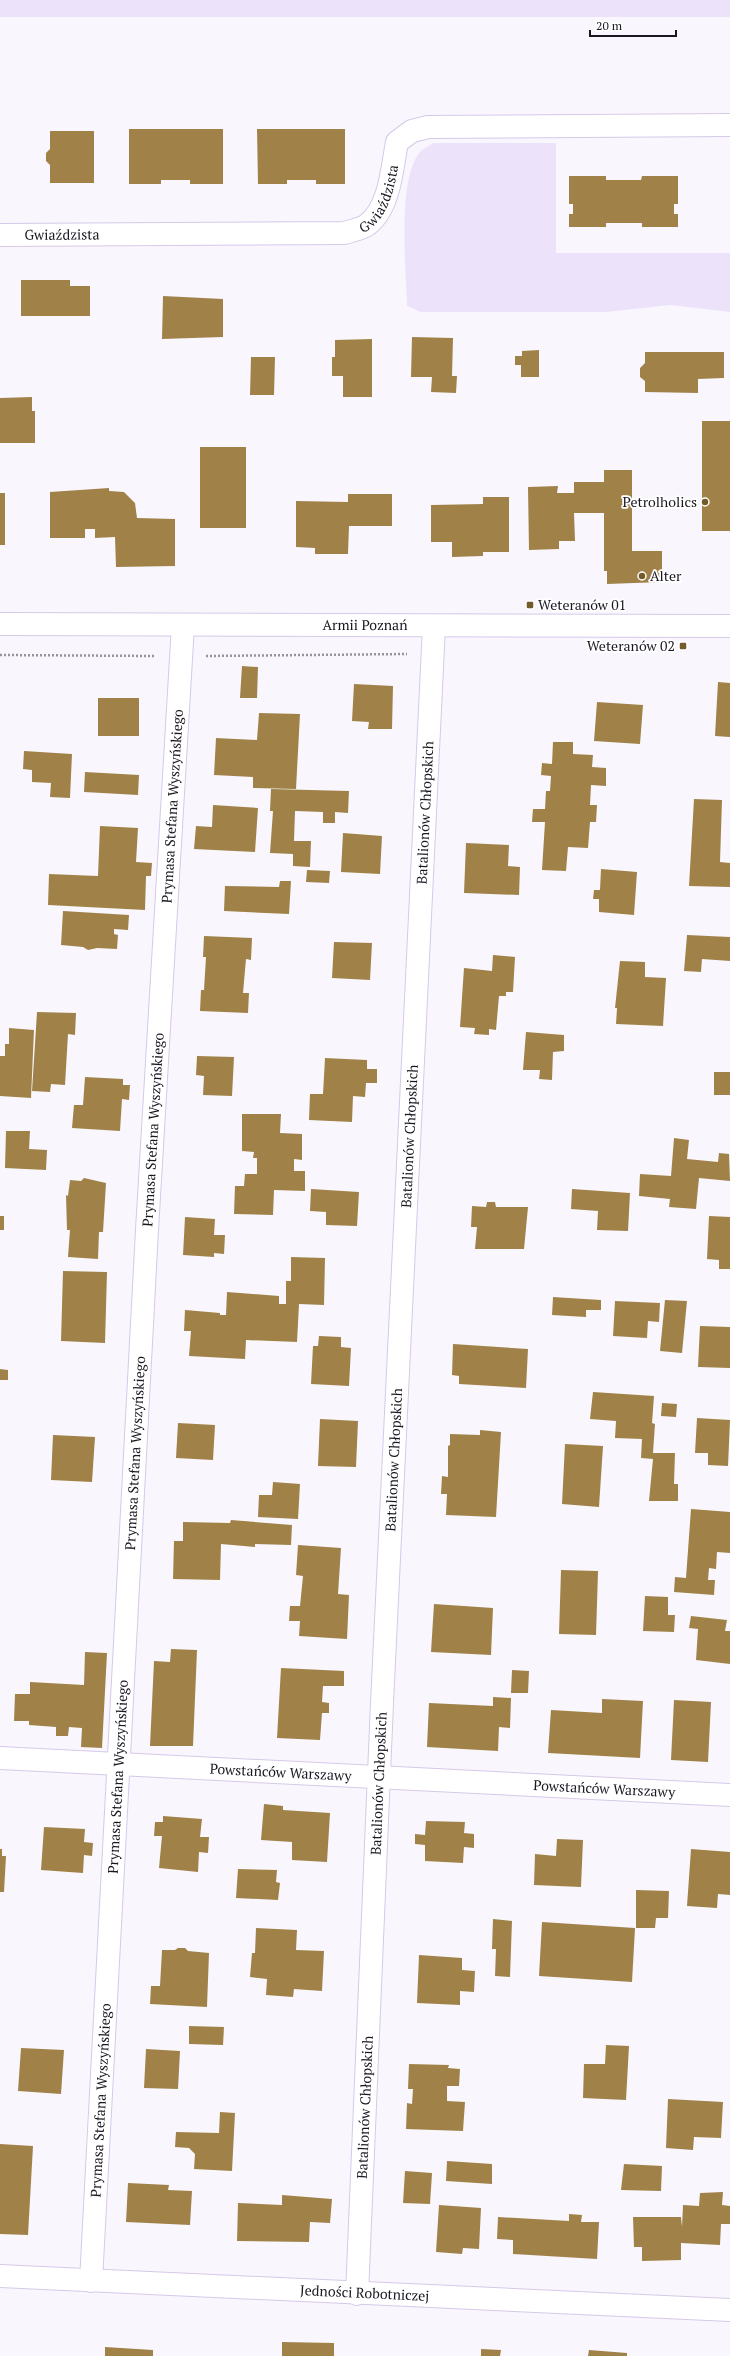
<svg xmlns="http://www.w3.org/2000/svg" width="730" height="2356" viewBox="0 0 730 2356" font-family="'PT Serif',serif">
  <rect width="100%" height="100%" fill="#f9f7fd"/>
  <g fill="#ece3fa">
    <rect x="0" y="0" width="730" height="17"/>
    <path d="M433 143H556V253H730V312L670 305 607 312H421L407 306C406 270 397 178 420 152 423 148 430 146 433 143Z"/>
  </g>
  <g fill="#a08248">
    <path d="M129 129H223V184H190V180H161V184H129Z"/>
    <path d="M257 129H345V184H316V180H287V184H258Z"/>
    <path d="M50 131H94V183H50V165L46 161V153L50 149Z"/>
    <path d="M569 176H606V180H641L642 176H678V204H674V214H678V227H642V223H606V227H569V214H573V204H569Z"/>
    <path d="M21 280H70V286H90V316H21Z"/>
    <path d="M163 296 223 299V337L162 339Z"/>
    <path d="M412 337 453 338 452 376H457L456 393 431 392 432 377H411Z"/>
    <path d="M372 339V397H343V376H332V357H335V340Z"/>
    <path d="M539 350V377H521V365H515V356H522V351Z"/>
    <path d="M645 352H724V378L698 379V393L645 392V381L640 377V368L645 363Z"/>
    <path d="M251 357H275L274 395H250Z"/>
    <path d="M32 397V411H35V443H0V398Z"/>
    <rect x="702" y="421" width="28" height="110"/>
    <rect x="200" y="447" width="46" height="81"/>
    <path d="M604 470H632V551H662V582L607 584V571H604V513H574L575 541H559V549L529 550 528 487 558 486 557 493H574V482H604Z"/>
    <path d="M109 488V491L124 492 135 503 137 518 175 519V566L116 567 115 537 95 538V529H85V538H50V492Z"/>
    <rect x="0" y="493" width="5" height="52"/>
    <path d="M348 494H392V526H349L348 554H315V548L296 547V501L348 502Z"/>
    <path d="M483 497H509V552H483V556L452 557V542H431V505L483 504Z"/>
    <path d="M242 666 258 667 257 698H240Z"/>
    <path d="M718 682 730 683V737L715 736Z"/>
    <path d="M354 684 393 686 392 729H368L369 722 352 721Z"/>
    <rect x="98" y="698" width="41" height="38"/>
    <path d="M597 702 643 705 640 744 594 741Z"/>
    <path d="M259 713 300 714 296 789 253 788V777L214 775 216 738 257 740Z"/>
    <path d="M553 742H573V754L593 755 592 767 606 768V786L591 785 590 805H597L596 822H590L588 848 568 847 566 871 542 870 545 822H532L533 809H545L546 791H550L551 776 541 775 542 763 552 764Z"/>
    <path d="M24 751 72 754 70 798 50 797 51 783 32 782V770L23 769Z"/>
    <path d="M85 772 139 775 138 795 84 792Z"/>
    <path d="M271 789 349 791 348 813 335 812V823H323V812L295 811 294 841H311L310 867 293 866V854L270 853 273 811H270Z"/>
    <path d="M694 799 722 800 720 862 730 863V887L689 886Z"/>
    <path d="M213 805 258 808 255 852 194 849 196 826 212 827Z"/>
    <path d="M100 826 138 828 136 862 152 863 151 876H146L145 910 48 905 49 874 98 876Z"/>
    <path d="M343 833 382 836 380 874 341 872Z"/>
    <path d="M466 843 509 845 508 866 520 867 519 895 464 893Z"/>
    <path d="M601 869 637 872 634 915 599 912V899H593L594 890H600Z"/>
    <path d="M307 870 330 871 329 883 306 882Z"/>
    <path d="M280 881H291L289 914 224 911 225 886 279 887Z"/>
    <path d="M63 911 129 915 128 930 114 929V934L118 935 117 949 97 948 88 950 83 947 61 945Z"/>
    <path d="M687 935 730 937V961L702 959 701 972 684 971Z"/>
    <path d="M204 936 252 938 251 960 246 959 243 993H249L248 1013 200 1011 201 990H204L206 957H203Z"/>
    <path d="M334 942 372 943 370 980 332 978Z"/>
    <path d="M493 955 515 957 513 992H506V996H499L496 1030 489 1029V1035L474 1034 475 1028 460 1027 464 968 492 971Z"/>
    <path d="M620 961 645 962V977L666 978 663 1026 616 1024 617 1008H615Z"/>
    <path d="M37 1012 76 1013 75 1035 68 1034 65 1085 51 1084 50 1092 32 1091Z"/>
    <path d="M9 1028 34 1030 31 1098 0 1096V1056H5V1044H9Z"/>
    <path d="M526 1032 564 1035V1051L553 1052 552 1080 539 1079 540 1070H523Z"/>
    <path d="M197 1056 234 1057 232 1096 203 1095 204 1076 196 1075Z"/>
    <path d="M325 1058 367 1060V1069H377V1083H366L365 1097 353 1096 352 1122 309 1120 310 1094H323Z"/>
    <rect x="714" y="1072" width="16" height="23"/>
    <path d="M85 1077 123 1079V1085H130L129 1100 122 1099 120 1131 72 1128 74 1105H83Z"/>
    <path d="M242 1114H281L280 1133 302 1134V1160L294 1159V1171H305V1191L274 1190 273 1215 234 1214 235 1186H244L245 1174H257V1158H253L254 1152 242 1151Z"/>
    <path d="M6 1131H30L29 1149 47 1150 46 1170 5 1168Z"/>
    <path d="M674 1138 689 1140 687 1159 718 1162 719 1153 729 1154 730 1181 699 1178 696 1209 669 1207 670 1199 639 1196 640 1174 671 1176Z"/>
    <path d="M84 1178 106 1183 103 1232H99L98 1259 68 1257 70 1230H67L66 1195 68 1196 70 1180 81 1181Z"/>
    <path d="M311 1189 359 1192 357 1226 326 1225V1212L310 1211Z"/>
    <path d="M572 1189 630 1193 628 1231 597 1230 598 1211 571 1209Z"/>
    <path d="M487 1202H495L496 1207H528L524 1249H475L477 1227H471L472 1206 486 1207Z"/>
    <rect x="0" y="1216" width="4" height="14"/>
    <path d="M709 1216 730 1217V1269H719V1260L707 1259Z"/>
    <path d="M185 1217 215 1219 214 1235H225L224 1254 214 1253V1257L183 1255Z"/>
    <path d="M291 1257 325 1258 324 1305 299 1304 297 1342 246 1340 245 1359 189 1356 191 1331H184L185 1310 220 1313V1315H226L227 1292 279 1296V1304H286V1281H291Z"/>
    <path d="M63 1271 107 1272 105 1343 61 1341Z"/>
    <path d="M553 1297 601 1300V1310H586V1317L552 1315Z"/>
    <path d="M665 1300 687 1301 682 1353 660 1351Z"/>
    <path d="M615 1301 660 1303 659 1322 648 1321 647 1338 613 1336Z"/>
    <path d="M700 1326 730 1327V1368L698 1367Z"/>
    <path d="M319 1336 341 1337V1347L351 1348 349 1386 311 1384 313 1346H318Z"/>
    <path d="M453 1344 528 1349 526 1388 459 1384V1376L452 1375Z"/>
    <path d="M0 1369 8 1370V1380H0Z"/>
    <path d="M593 1392 654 1396 652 1423 655 1424 653 1453H675L674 1484H678V1501H649L653 1459 641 1458 642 1439 615 1438 616 1421 590 1419Z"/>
    <path d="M662 1403 677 1404 676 1417 661 1416Z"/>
    <path d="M697 1418 730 1420 728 1466 708 1465V1453H695Z"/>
    <path d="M320 1419 358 1421 356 1467 318 1466Z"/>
    <path d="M178 1423 215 1425 213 1460 176 1458Z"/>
    <path d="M480 1430 501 1432 496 1517 446 1515 447 1494H441L442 1476 448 1477V1446L450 1445V1434L480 1435Z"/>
    <path d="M53 1435 95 1437 92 1482 51 1480Z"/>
    <path d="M565 1444 603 1446 599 1507 562 1504Z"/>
    <path d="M273 1482 300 1484 298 1519 258 1517 259 1495H272Z"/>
    <path d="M691 1509 730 1512V1553L717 1552 716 1569 709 1568 708 1580H715L714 1595 674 1592 675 1577 686 1578Z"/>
    <path d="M231 1520 292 1525 291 1545 255 1544V1547L221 1544 220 1580 173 1579 174 1541H183V1522L230 1523Z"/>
    <path d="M298 1545 341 1548 338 1594 349 1595 347 1639 299 1636 300 1621H289L290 1606H300L303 1576 296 1575Z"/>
    <path d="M561 1570 598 1571 596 1635 559 1634Z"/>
    <path d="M645 1596 668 1597V1615H675L674 1632 643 1631Z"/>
    <path d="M434 1604 493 1608 491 1655 431 1652Z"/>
    <path d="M691 1616 727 1620 725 1631H730V1664L696 1660 698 1629 689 1628Z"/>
    <path d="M171 1649 197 1650 193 1746H150L154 1661 170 1662Z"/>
    <path d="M85 1652 107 1653 102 1748 81 1747 82 1728 69 1727 68 1736H56V1727L29 1725V1721H14L15 1694H30V1682L84 1685Z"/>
    <path d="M281 1668 344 1671V1686H323L322 1702 329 1703V1713H322L320 1740 277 1738Z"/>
    <path d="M512 1670 529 1671 528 1693H511Z"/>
    <path d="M493 1697 511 1698 510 1728 499 1727 498 1751 427 1747 429 1703 493 1706Z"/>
    <path d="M602 1699 643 1701 640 1758 548 1753 551 1710 602 1713Z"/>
    <path d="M674 1700 711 1702 708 1762 671 1760Z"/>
    <path d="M264 1804 283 1806V1810L330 1813 327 1862 292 1860V1842L261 1840Z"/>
    <path d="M163 1816 202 1819 200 1837H209L208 1853 199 1852 198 1872 159 1868 162 1836H154L155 1822H163Z"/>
    <path d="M426 1821 465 1822 464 1833 474 1834V1848L464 1847 463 1863 425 1861V1845L415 1844V1834L425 1835Z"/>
    <path d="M44 1827 85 1829 84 1842 93 1843 92 1856 84 1855 83 1873 41 1870Z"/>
    <path d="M557 1839 583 1840 581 1887 534 1885 535 1854 556 1856Z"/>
    <path d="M0 1849H2V1856H6L4 1892H0Z"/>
    <path d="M691 1849 730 1852V1895L718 1894 717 1908 687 1906Z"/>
    <path d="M238 1869 277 1870 276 1882 280 1883 278 1900 236 1898Z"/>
    <path d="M636 1890 669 1891 668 1918H656L655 1928H636Z"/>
    <path d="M493 1919 512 1921 510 1977 495 1976 496 1949H492Z"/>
    <path d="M542 1922 635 1928 632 1982 539 1976Z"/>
    <path d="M256 1928 297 1930 296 1950 324 1951 322 1991 294 1989 293 1997 266 1995 267 1979 250 1977 252 1953H255Z"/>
    <path d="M178 1948H185L188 1951 209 1953 207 2007 150 2004 151 1986H160L162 1950H175Z"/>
    <path d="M419 1955 462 1958V1970L475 1971 474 1992 460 1991V2005L417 2003Z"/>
    <path d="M189 2026 224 2027 223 2045 189 2044Z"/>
    <path d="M606 2045 629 2046 626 2100 583 2098 584 2064H605Z"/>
    <path d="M21 2048 64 2050 61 2094 18 2091Z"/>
    <path d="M146 2049 180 2051 178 2089 144 2088Z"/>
    <path d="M409 2064 449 2065 448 2068 460 2069 459 2086H447V2101L465 2102 463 2131 406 2129 407 2103 412 2104 413 2089H408Z"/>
    <path d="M668 2099 723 2102 721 2138 694 2137 693 2150 666 2148Z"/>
    <path d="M220 2112 235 2113 232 2171 194 2169 195 2154 189 2148 175 2147 176 2132 219 2133Z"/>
    <path d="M0 2144 33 2146 28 2235 0 2234Z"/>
    <path d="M447 2161 492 2164V2184L446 2181Z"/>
    <path d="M624 2164 662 2166 661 2191 621 2190Z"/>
    <path d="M405 2171 432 2173 430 2204 403 2203Z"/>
    <path d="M128 2183 169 2185 168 2190 192 2191 190 2225 126 2222Z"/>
    <path d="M723 2192 722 2205 730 2206V2224H721L720 2245 681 2243V2260L642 2261V2247H634L633 2217H681L682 2227 683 2205 699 2206 700 2193Z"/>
    <path d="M282 2195 332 2199 330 2223 310 2222 309 2242 237 2241 238 2203 282 2205Z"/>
    <path d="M439 2205 481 2208 479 2249 463 2248 462 2254 436 2252Z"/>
    <path d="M569 2214 582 2215 581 2222H599L597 2259 513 2254V2240L497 2239 498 2217 569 2221Z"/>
    <path d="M282 2342 334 2343V2356H282Z"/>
    <path d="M105 2347 153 2350V2356H105Z"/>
    <path d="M481 2349 501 2350 500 2356H481Z"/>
    <path d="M589 2350 627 2353V2356H588Z"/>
  </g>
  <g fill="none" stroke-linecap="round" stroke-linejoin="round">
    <g stroke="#d6c9e9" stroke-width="24">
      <g id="minor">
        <path id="s1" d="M0 235 344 233C351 231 361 229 367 225 390 208 392 168 397 142L412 131 428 127 730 125"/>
        <path id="s2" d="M0 624 730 626"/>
        <path id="s3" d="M0 1758 730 1795"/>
        <path id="s4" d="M0 2276 730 2310"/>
        <path id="s5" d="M91 2281 147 1230 183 625"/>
        <path id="s6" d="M357 2294 382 1703 434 626"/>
      </g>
    </g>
    <g stroke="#96939c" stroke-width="2.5" stroke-dasharray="2 2" stroke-linecap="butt">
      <path d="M0 655 155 656"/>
      <path d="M206 656 407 654"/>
    </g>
    <use href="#minor" stroke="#fff" stroke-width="22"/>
  </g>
  <g fill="#735b2c" stroke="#fff" stroke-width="1.5">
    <circle cx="705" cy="502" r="4"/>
    <circle cx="642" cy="576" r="4"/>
    <rect x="526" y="601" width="8" height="8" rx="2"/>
    <rect x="679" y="642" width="8" height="8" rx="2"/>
  </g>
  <g text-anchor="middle" stroke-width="3.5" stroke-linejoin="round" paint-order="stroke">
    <g font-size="14" fill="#1b1722" stroke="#fff">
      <text dy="5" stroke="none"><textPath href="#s1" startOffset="398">Gwiaździsta</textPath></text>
      <text dy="5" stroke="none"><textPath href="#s1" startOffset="62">Gwiaździsta</textPath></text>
      <text dy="5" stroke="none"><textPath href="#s2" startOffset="365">Armii Poznań</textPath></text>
      <text dy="5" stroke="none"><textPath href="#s5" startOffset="1477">Prymasa Stefana Wyszyńskiego</textPath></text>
      <text dy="5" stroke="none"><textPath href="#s6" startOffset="1483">Batalionów Chłopskich</textPath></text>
      <text dy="5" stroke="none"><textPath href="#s5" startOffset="1153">Prymasa Stefana Wyszyńskiego</textPath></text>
      <text dy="5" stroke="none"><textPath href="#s6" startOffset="1159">Batalionów Chłopskich</textPath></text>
      <text dy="5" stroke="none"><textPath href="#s5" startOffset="829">Prymasa Stefana Wyszyńskiego</textPath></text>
      <text dy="5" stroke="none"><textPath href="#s6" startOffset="835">Batalionów Chłopskich</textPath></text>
      <text dy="5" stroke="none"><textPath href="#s3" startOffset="281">Powstańców Warszawy</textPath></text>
      <text dy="5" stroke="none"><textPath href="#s5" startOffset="505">Prymasa Stefana Wyszyńskiego</textPath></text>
      <text dy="5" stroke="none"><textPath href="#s6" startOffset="511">Batalionów Chłopskich</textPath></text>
      <text dy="5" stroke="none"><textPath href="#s3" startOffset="605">Powstańców Warszawy</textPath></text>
      <text dy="5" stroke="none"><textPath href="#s5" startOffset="181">Prymasa Stefana Wyszyńskiego</textPath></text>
      <text dy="5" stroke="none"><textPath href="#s6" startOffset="187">Batalionów Chłopskich</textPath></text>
      <text dy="5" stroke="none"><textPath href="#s4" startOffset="365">Jedności Robotniczej</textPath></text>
    </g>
    <g font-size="14" fill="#1b1722" stroke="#fff" text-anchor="end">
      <text x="697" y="507">Petrolholics</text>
      <text x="650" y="581" text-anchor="start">Alter</text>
      <text x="538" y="610" text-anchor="start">Weteranów 01</text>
      <text x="675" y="651">Weteranów 02</text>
    </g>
  </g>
  <path d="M590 30v6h86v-6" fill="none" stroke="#1b1722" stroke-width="2"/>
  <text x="596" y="30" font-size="12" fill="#1b1722" stroke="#ffffff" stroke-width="3" paint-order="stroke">20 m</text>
</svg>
